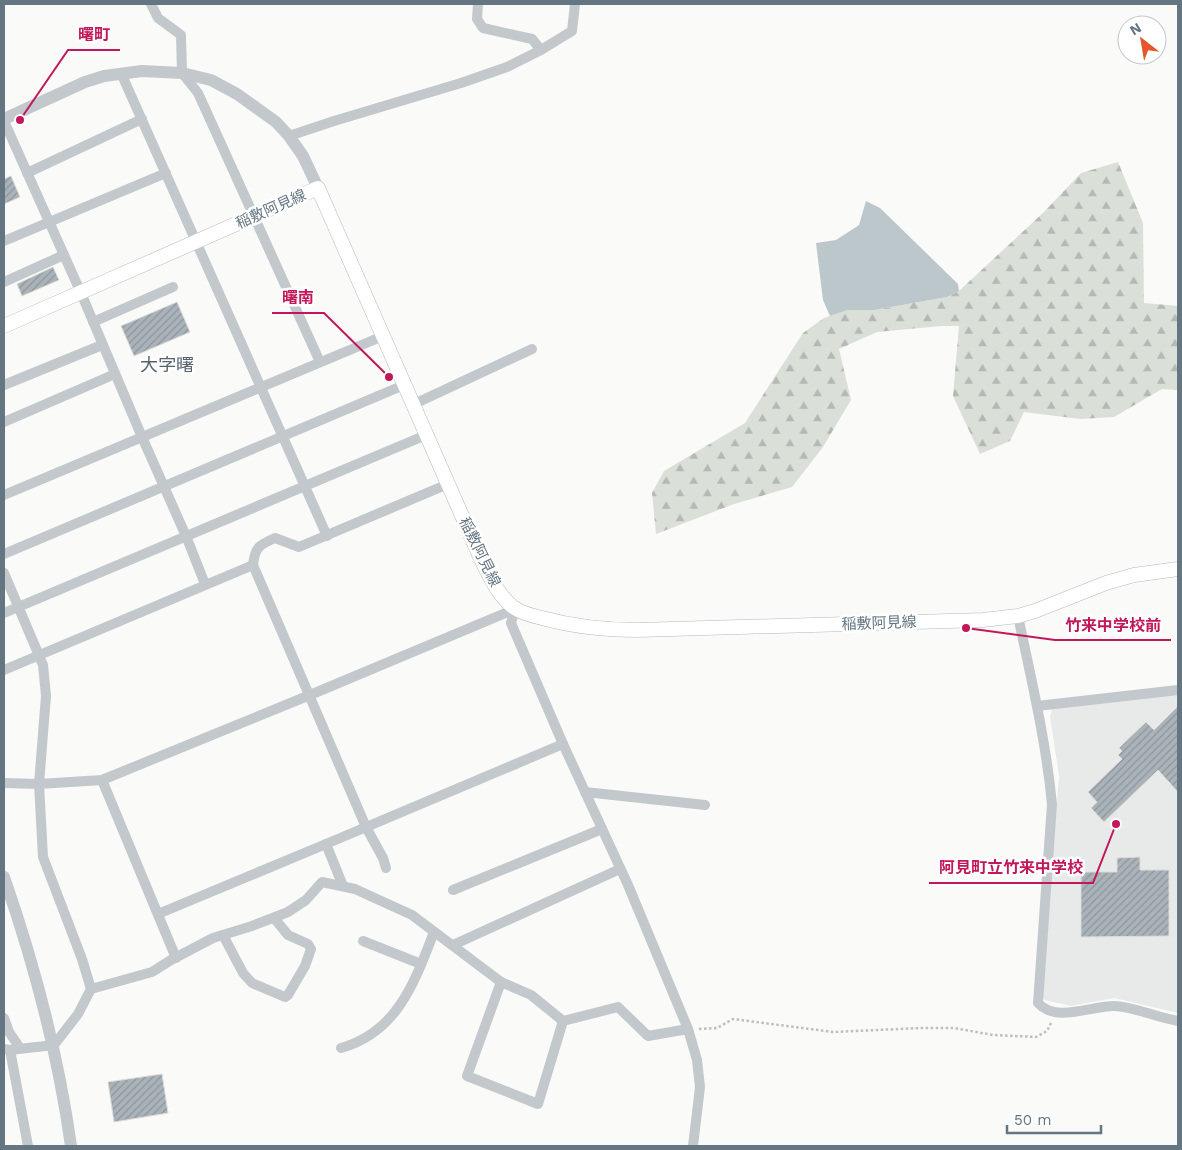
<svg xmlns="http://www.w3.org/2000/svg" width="1182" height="1150" viewBox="0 0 1182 1150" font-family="'Work Sans','Noto Sans JP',sans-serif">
  <defs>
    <pattern id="forest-firs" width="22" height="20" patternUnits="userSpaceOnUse" patternTransform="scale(1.25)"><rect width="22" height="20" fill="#dadfd7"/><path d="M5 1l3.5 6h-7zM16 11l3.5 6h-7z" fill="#b4b9b4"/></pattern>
    <pattern id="building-hatch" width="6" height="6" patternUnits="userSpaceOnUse" patternTransform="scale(1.25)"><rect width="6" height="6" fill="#aab3b9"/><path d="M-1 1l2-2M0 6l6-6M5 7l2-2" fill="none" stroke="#8e969c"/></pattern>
  </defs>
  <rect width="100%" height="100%" fill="#fafaf8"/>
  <path fill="#e8e9e9" d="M1178 694V1013L1114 998 1071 1006 1045 1000 1042 997 1059 776 1050 716 1053 707Z"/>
  <path fill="url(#forest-firs)" d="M1118 162 1143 223 1144 303 1178 306V390L1162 389 1114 417 1080 419 1024 412 1010 441 980 454 953 396 959 326H941L877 332 839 349 851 400 823 447 792 487 734 504 656 534 652 493 664 471 745 423 803 333 824 318 848 310H874L947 297 959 291 1044 212 1081 173Z"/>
  <path fill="#bbc7cb" d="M866 201 880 208 958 284 959 291 947 297 874 310H848L830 316 823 300 816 243 836 240 859 225Z"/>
  <g fill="url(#building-hatch)" stroke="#dcdcda">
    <path d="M11 176 20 197 4 204V179Z"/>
    <path d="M53 267 59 280 22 296 17 284Z"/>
    <path d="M177 302 190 332 134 356 121 326Z"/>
    <path d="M1178 706V792L1158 770 1104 822 1091 808 1097 802 1088 792 1122 759 1118 755 1122 751 1119 748 1146 722 1154 730Z"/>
    <path d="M1140 857V870H1169V936L1081 937V872H1117V858Z"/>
    <path d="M162 1074 168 1113 114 1122 108 1082Z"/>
  </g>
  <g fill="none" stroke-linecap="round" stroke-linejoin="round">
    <g stroke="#b3babf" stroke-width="15">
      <path id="secondary" d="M4 326 318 188 481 559C490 577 498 595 513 607 521 613 533 616 542 618 575 627 605 630 638 630L983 620 1018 616 1035 611 1106 583 1134 575 1178 569"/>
    </g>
    <path stroke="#bbbfc2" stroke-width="2.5" stroke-dasharray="2.5 2.5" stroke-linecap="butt" d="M699 1029 717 1028 733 1019 833 1032 921 1028H954L993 1035 1036 1037 1047 1031 1052 1021"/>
    <g stroke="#c3c8cc" stroke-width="10">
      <path d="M151 4 158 18 181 35 182 73 198 93 320 362"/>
      <path d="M478 4 477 19 483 28 532 39 541 50"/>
      <path d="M121 73 327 536"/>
      <path d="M4 121 81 293 142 437 186 536 205 584"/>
      <path d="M289 136 334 121 461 83 507 67 541 50 572 31 575 4"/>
      <path d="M27 173 142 119"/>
      <path d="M4 241 166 173"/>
      <path d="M4 282 64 255"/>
      <path d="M93 322 173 287"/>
      <path d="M4 385 102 345"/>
      <path d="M412 405 532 349"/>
      <path d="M4 422 115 374"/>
      <path d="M4 495 383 336"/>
      <path d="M4 554 404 385"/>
      <path d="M4 573 43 665 46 696 39 784 43 857 82 959 91 989 78 1014 54 1045 10 1050 4 1049"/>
      <path d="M515 609 511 623 563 744 628 885 688 1029 697 1060 700 1087 693 1146"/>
      <path d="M4 613 426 435"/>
      <path d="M1018 616C1031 678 1046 741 1052 804L1038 1003C1056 1023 1091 1006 1114 1006 1132 1006 1158 1018 1178 1021"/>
      <path d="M4 670 253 565"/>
      <path d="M1037 706 1178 690"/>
      <path d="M102 780 176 958"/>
      <path d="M4 783 39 784 102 780 310 695 515 609"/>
      <path d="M585 792 705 805"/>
      <path d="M386 868 383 858 366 827 253 565C255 547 259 545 275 538L299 547 448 484"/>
      <path d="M343 886 326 844 563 744"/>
      <path d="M453 890 602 829"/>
      <path d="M158 914 326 844"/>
      <path d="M223 935 243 973 252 983 285 997 288 995 305 966 311 949 308 944 288 935 274 918"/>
      <path d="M363 941 421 964"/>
      <path d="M453 945 620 869"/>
      <path d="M501 982 467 1076 538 1104 563 1021"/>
      <path d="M91 989 152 972 171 960 213 938 252 926 288 912 306 900 322 882 355 889 412 915 501 982 531 995 563 1021 618 1007 648 1036 688 1029"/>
      <path d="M4 1018 9 1032 20 1048"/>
      <path d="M341 1048C398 1032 415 981 434 932"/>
      <path d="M10 1050 28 1146"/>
    </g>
    <g stroke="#c3c8cc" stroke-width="12">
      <path d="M4 119 85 82 104 76 142 71 182 73 211 80 237 94 276 122 289 136 303 156 318 188"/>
      <path d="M4 877C35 966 58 1053 71 1146"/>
    </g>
    <use href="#secondary" stroke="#fff" stroke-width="14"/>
  </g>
  <g text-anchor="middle" stroke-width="5" stroke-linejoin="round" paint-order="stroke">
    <g font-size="15" fill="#657683" stroke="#fff">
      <text transform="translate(271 209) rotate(-24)" y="5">稲敷阿見線</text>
      <text transform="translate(480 552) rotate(64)" y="5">稲敷阿見線</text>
      <text transform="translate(879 623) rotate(-2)" y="5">稲敷阿見線</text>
    </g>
    <g font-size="18" fill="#57646e" stroke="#fff">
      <text x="167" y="371">大字曙</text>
    </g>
  </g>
  <path fill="none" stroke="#c2185b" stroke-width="2" d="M20 120L68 50H120M389 377L324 313H272M966 628L1055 640H1171M1116 824L1093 883H929"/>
  <g fill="#c2185b" stroke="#fff" stroke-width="2">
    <circle cx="20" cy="120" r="5"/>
    <circle cx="389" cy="377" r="5"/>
    <circle cx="966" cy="628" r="5"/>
    <circle cx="1116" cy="824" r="5"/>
  </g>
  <g font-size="16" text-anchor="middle" font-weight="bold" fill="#c2185b" stroke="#fff" stroke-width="5" stroke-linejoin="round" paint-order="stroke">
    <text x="94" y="40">曙町</text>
    <text x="298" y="303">曙南</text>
    <text x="1113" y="631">竹来中学校前</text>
    <text x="1011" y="873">阿見町立竹来中学校</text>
  </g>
  <rect width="1182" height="1150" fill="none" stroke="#657683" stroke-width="10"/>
  <g transform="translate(1142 40) rotate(329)"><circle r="24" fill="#ffffff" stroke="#c1c8cd"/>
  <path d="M0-4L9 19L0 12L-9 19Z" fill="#e4572e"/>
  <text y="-8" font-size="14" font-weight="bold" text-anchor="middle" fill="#657683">N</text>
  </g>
  <path d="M1007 1125v8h94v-8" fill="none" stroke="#657683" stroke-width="2.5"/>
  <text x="1014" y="1125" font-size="15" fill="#657683" stroke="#ffffff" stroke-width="4" paint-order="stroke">50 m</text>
</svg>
